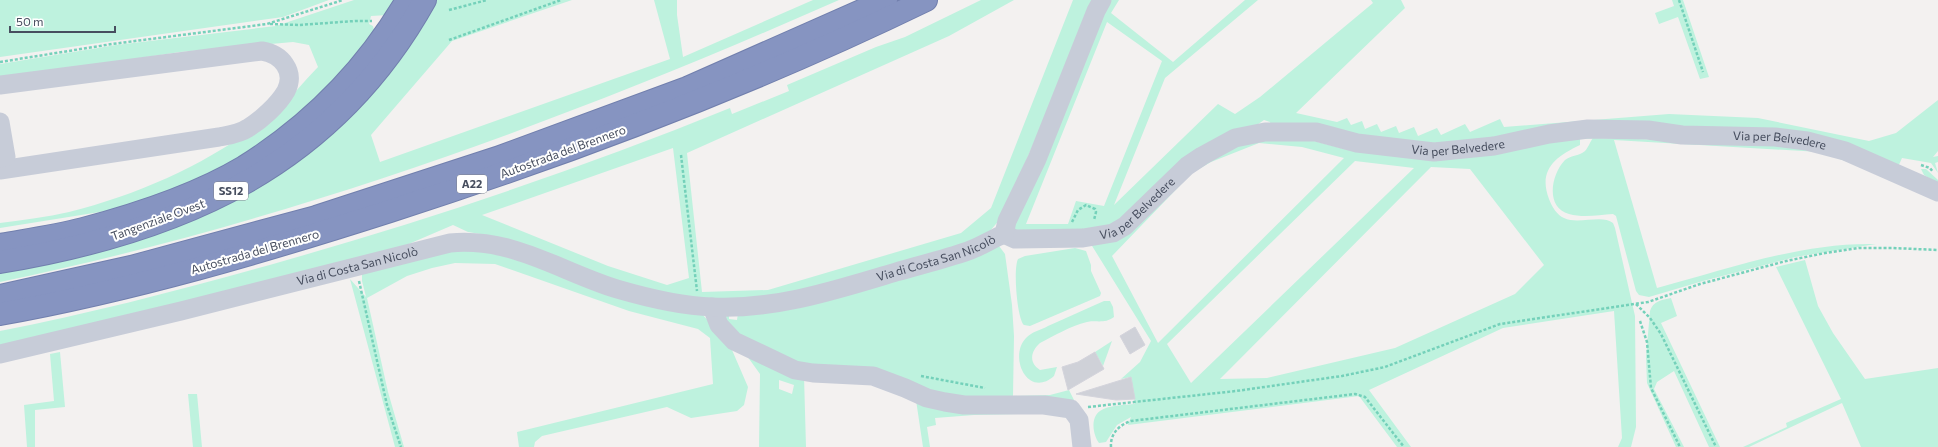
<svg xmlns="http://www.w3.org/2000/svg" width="1938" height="447" viewBox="0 0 1938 447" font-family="Commissioner,sans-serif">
  <rect width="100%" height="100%" fill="#f3f1f0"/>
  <g fill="#bef2de" fill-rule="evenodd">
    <path d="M0 0H329L283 17 0 57Z"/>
    <path d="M354 0H397L388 15 371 16 369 24 373 26 375 34 324 95 253 151 184 187 131 207 0 228V223C23 220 47 217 69 212 144 193 216 160 276 111 291 98 304 81 318 67L309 45 293 42 180 52 0 79V64L116 45 276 26Z"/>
    <path d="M437 0H572L452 41 371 135 380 162 670 59 654 0H677V15L683 57 813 0H839C570 119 289 222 0 282V270L159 231 415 34Z"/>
    <path d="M981 0H1014L949 36 687 153 702 292 768 290 961 233 991 208 1073 0H1092L1053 99 1001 218 990 231 974 242 793 295 708 300 640 290 493 236 468 232 453 225 397 249 0 347V331C97 312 192 287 287 260 437 217 585 167 730 108L732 114 789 91 787 85 876 47 905 37ZM673 148 689 278 667 285 608 266 482 215Z"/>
    <path d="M1106 0H1119L1111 13 1173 62 1245 0H1258L1165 78 1114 205 1218 104 1235 114 1260 97 1373 3 1371 0H1401L1405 8 1296 113 1337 122 1347 118 1351 125 1362 121 1365 129 1377 124 1381 132 1396 126 1399 133 1414 127 1418 136 1437 128 1441 135 1465 124 1470 132 1500 119 1504 127 1669 114 1758 118 1869 141 1896 133 1938 100V151L1933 157 1938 156V162L1935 163 1938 173 1931 163 1902 158 1898 167 1740 131 1428 147 1271 126 1270 122 1264 120 1110 228 1015 234 1014 224ZM1107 22 1162 61 1104 206 1076 201 1068 224H1026Z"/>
    <path d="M1672 0H1683L1709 77 1700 79 1678 17 1659 24 1655 13 1674 6Z"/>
    <path d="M1295 136 1352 151 1580 138V145C1555 157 1538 170 1549 199 1552 207 1557 215 1564 218 1578 225 1602 214 1613 223L1615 228 1635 316 1636 427 1631 447H1618L1622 438 1614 311 1503 328 1369 390 1411 447H1397L1359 396 1128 425 1131 417 1117 425 1106 442 1099 443C1093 435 1090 418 1100 411 1108 405 1125 405 1135 404L1131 377 1121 379 1140 362 1151 341 1089 241 1224 147ZM1259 143 1302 147 1344 158 1158 343 1112 256 1192 173 1211 162ZM1355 161 1414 168 1191 383 1167 344ZM1431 167 1470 169 1544 265 1515 294 1395 348 1267 378 1220 379Z"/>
    <path d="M1593 138 1801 143 1865 168 1820 152 1614 140 1657 288C1728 269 1802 242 1876 244L1795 257 1703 281 1649 297 1639 295 1636 291 1616 216 1613 214C1599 215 1583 218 1569 214 1545 208 1551 174 1565 160 1571 155 1580 156 1585 151 1588 148 1590 142 1593 138Z"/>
    <path d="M1921 169H1926L1938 180V184L1924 175Z"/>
    <path d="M999 246 1005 254 1012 305 1014 336 1013 396 1050 395 1069 390 1074 400 979 401 798 365 743 338 725 319 723 312 729 315V319L737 320 738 313Z"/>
    <path d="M475 248 701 313 729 343 748 387 744 405 737 411 691 418 667 407 542 436 535 442 534 447H519L517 432 713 384 710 338 698 329 629 311 495 264 455 263 432 268 407 276 367 298 388 392 404 447H395L350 279 366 297 362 281V274L442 252Z"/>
    <path d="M1075 248 1086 251 1091 265V271L1101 293 1100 296 1030 326 1024 325C1017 318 1013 269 1018 259L1025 256Z"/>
    <path d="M1805 260 1818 306 1833 333 1865 379 1938 368V447H1861L1842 403 1749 447H1743L1787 427 1786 423 1841 399 1776 267Z"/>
    <path d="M1671 298 1677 316 1661 323 1720 447H1709L1674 371 1657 382 1654 389 1684 447H1676L1647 383 1646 357 1650 311C1653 301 1662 300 1671 298Z"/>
    <path d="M1104 301H1110L1113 307 1114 317C1105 324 1097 320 1087 322 1070 326 1054 336 1040 343 1030 352 1029 363 1040 370L1057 367 1054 376C1028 399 1008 357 1026 338 1031 332 1041 330 1048 326 1067 318 1085 309 1104 301Z"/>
    <path d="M1112 341 1103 366 1095 352Z"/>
    <path d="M742 349 804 376 806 447H759L760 374ZM779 380 794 385 792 394 779 389Z"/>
    <path d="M60 352 65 407 35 410V447H27L24 405 54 401 50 354Z"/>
    <path d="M188 394H197L202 447H193Z"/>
    <path d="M916 400 1069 413 974 415 935 418 936 425 927 427 930 447H923Z"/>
  </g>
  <g fill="#cfd1d8" stroke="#d4d4dc">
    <path d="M1135 327 1145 345 1130 354 1120 336Z"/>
    <path d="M1095 352 1104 369 1068 390 1062 367 1078 362Z"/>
    <path d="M1131 377 1135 399 1116 400 1076 394Z"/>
  </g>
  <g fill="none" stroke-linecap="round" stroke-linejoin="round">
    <g stroke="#717fad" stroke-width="24">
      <g id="highway">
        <path d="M0 245C28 240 56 236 83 229 136 215 197 195 244 167 311 125 367 68 407 0"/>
        <path d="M0 262C181 232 332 167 425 0"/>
        <path d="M0 296 131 267 316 217 497 158 687 88 886 0"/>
        <path d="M0 314C133 290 262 252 390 211 574 152 753 84 926 0"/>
      </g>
    </g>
    <g stroke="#74d1ba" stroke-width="2.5" stroke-dasharray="3 2" stroke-linecap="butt">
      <path d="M1679 0 1703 72"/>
      <path d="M449 10 487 0"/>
      <path d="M270 24 299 25 355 21H372"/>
      <path d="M449 40 561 0"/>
      <path d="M0 62 112 44 267 24 343 0"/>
      <path d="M681 155 697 291"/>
      <path d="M1921 165 1930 168 1933 172"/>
      <path d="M1072 222 1078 210 1086 205 1095 209 1096 212 1094 220"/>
      <path d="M359 281 387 405 401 447"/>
      <path d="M1636 304 1650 318 1661 334 1716 447"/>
      <path d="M1640 321 1647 342 1651 388 1680 447"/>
      <path d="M921 376 985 388"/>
      <path d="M1088 407 1236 391 1342 376 1385 367 1500 324 1648 302 1700 284 1786 261 1825 253 1859 248H1893L1938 250"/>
      <path d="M1111 447C1110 434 1119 425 1131 421L1355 394 1365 397 1404 447"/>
    </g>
    <g stroke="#c7ccd8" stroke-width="19">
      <path d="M0 85 262 51C281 54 296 71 286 91 278 105 261 120 248 128 239 134 229 135 219 137L0 170"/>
      <path d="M0 122 6 157 0 158"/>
      <path id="s1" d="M1004 234 1015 239 1083 238 1113 233 1125 226 1187 166 1202 156 1235 138 1265 132H1316L1357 143 1434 152 1494 146 1549 134 1588 129 1648 130 1682 135 1775 137 1807 141 1845 151 1938 192"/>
      <path d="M712 307 719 325 734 341 795 370 813 373 873 376 905 388 927 398 945 402 964 405H1044L1071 409 1079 420 1082 447"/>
      <path id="s2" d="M0 354 181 311 450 243C513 237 559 271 617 289 648 298 680 306 712 307 775 310 836 290 896 272 920 265 945 259 968 251 980 247 992 239 1004 234L1007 221 1037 159 1096 11 1102 0"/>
    </g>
    <use href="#highway" stroke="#8694c1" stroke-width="22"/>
  </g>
  <g text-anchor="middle" stroke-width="4" stroke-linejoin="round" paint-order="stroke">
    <g fill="#fff" stroke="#7e838f" stroke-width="1">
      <rect x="457" y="175" width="30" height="18" rx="3"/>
      <rect x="214" y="182" width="34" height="18" rx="3"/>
    </g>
    <g font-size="11" font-weight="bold" fill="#474e5f">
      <text x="472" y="188">A22</text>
      <text x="231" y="195">SS12</text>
    </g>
    <g font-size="12" fill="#474e5f" stroke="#fff">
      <text dy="4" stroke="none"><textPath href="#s1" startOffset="816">Via per Belvedere</textPath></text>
      <text dy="4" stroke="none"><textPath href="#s1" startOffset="492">Via per Belvedere</textPath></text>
      <text transform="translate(563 152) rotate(-20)" y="4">Autostrada del Brennero</text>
      <text dy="4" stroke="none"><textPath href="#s1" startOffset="144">Via per Belvedere</textPath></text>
      <text transform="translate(158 220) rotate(-20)" y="4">Tangenziale Ovest</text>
      <text transform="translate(255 252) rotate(-16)" y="4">Autostrada del Brennero</text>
      <text dy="4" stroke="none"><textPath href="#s2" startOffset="966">Via di Costa San Nicolò</textPath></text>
      <text dy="4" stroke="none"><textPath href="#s2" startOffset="368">Via di Costa San Nicolò</textPath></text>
    </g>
  </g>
  <path d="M10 26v6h105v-6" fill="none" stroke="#474e5f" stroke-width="2"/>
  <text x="16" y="26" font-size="12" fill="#474e5f" stroke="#ffffff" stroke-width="3" paint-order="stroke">50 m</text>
</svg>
